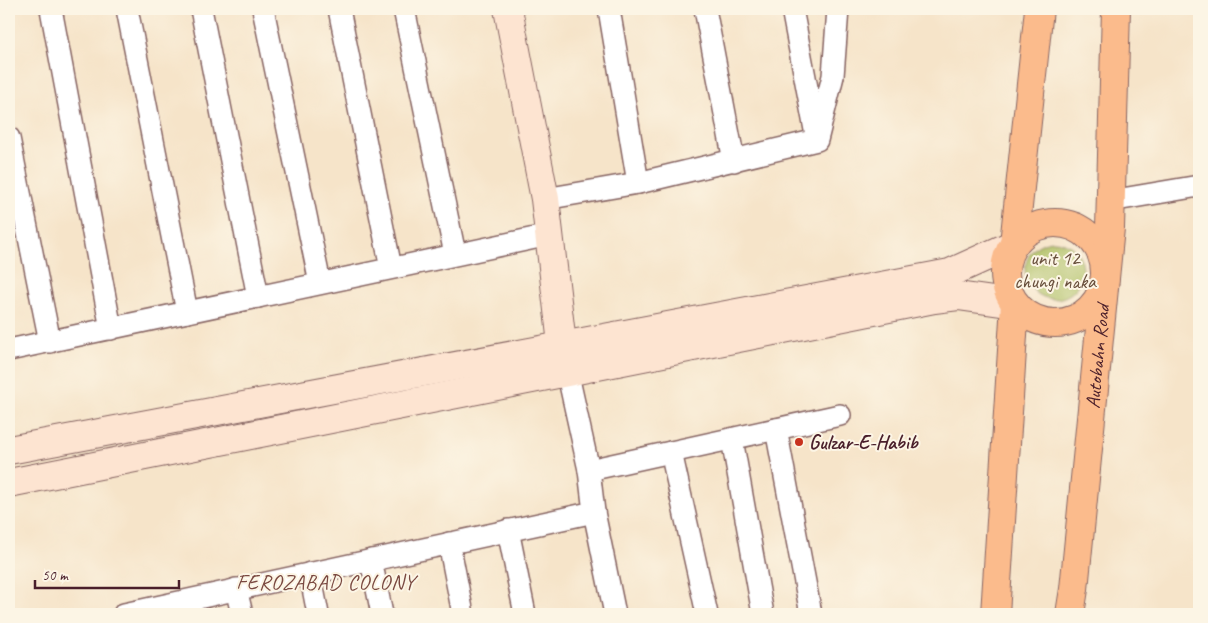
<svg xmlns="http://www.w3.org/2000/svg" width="1208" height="623" viewBox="0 0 1208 623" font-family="Caveat,sans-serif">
  <rect width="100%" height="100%" fill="#fcf5e5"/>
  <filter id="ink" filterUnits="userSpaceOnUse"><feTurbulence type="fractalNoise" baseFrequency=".02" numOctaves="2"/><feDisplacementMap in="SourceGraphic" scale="10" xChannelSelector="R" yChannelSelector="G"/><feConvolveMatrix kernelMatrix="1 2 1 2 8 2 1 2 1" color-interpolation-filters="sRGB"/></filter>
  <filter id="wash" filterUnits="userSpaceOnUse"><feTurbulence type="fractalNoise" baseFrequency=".0096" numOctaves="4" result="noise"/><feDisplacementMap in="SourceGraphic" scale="20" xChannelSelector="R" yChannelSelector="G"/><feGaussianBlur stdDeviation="1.12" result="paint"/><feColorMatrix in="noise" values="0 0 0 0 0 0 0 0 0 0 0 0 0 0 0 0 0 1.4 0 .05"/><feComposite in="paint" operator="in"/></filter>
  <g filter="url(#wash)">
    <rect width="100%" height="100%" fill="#f6e4c9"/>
    <circle fill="#aebf63" stroke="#7c6f47" cx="1054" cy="270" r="29"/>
  </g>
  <g filter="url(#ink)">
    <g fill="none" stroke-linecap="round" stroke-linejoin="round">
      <g stroke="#866462" stroke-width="24">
        <g id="street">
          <path d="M51 9 111 329"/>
          <path d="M127 9 187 312"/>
          <path d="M201 9 258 297"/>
          <path d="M263 9 320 283"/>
          <path d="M339 9 391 268"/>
          <path d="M404 9 455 254"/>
          <path d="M609 9 638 183"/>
          <path d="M705 9 734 161"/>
          <path d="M792 9 816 135"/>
          <path d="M9 138 50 342"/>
          <path d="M545 199 638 183 817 140 833 76 838 9"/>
          <path d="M1110 201 1199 186"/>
          <path d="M9 350 549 235"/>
          <path d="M776 429 811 614"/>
          <path d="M732 439 763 614"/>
          <path d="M671 452 707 614"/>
          <path d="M589 470 840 415"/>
          <path d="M594 512 615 614"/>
          <path d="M508 530 525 614"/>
          <path d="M449 543 463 614"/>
          <path d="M371 560 382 614"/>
          <path d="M310 573 318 614"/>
          <path d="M236 589 242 614"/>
          <path d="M124 614 594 512 589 470 564 357"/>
        </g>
      </g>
      <g stroke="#866462" stroke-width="30">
        <g id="secondary">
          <path d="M508 9 545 199 562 344"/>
          <path d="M9 450 950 273 1014 244"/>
          <path d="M9 483 934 299 958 296 1015 304"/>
        </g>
      </g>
      <g stroke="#866462" stroke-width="30">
        <g id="highway">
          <circle cx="1055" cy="273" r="50"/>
          <path d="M1014 244 1039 9"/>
          <path d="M995 614 1015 304"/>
          <path id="s1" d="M1070 614 1074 589 1110 228 1116 9"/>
        </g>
      </g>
      <use href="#street" stroke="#fff" stroke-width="21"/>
      <use href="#secondary" stroke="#fde4d1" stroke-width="28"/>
      <use href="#highway" stroke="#fbbb8c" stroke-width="28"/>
    </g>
  </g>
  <circle fill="#c8321e" stroke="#fcf5e5" stroke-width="2" cx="799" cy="442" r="5"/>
  <g text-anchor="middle" stroke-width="4" stroke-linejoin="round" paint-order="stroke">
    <g font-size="20" fill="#684f3c" stroke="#fcf5e5">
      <text x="1055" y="265">unit 12<tspan x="1055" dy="23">chungi naka</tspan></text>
    </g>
    <g font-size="20" fill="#4a1f2b" stroke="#fcf5e5">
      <text dy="7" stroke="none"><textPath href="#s1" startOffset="259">Autobahn Road</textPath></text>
    </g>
    <g font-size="20" font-weight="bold" fill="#4a1f2b" stroke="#fcf5e5" text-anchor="start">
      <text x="809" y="449">Gulzar-E-Habib</text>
    </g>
    <g font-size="21" letter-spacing="1" fill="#7a4941" stroke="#fcf5e5">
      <text x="326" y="589">FEROZABAD COLONY</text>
    </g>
  </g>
  <rect width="1208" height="623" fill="none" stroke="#fcf5e5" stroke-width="30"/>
  <path d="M35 580v8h144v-8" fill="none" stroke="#4a1f2b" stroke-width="2.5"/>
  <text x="42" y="580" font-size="15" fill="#4a1f2b" stroke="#fcf5e5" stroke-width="4" paint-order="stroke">50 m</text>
</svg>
